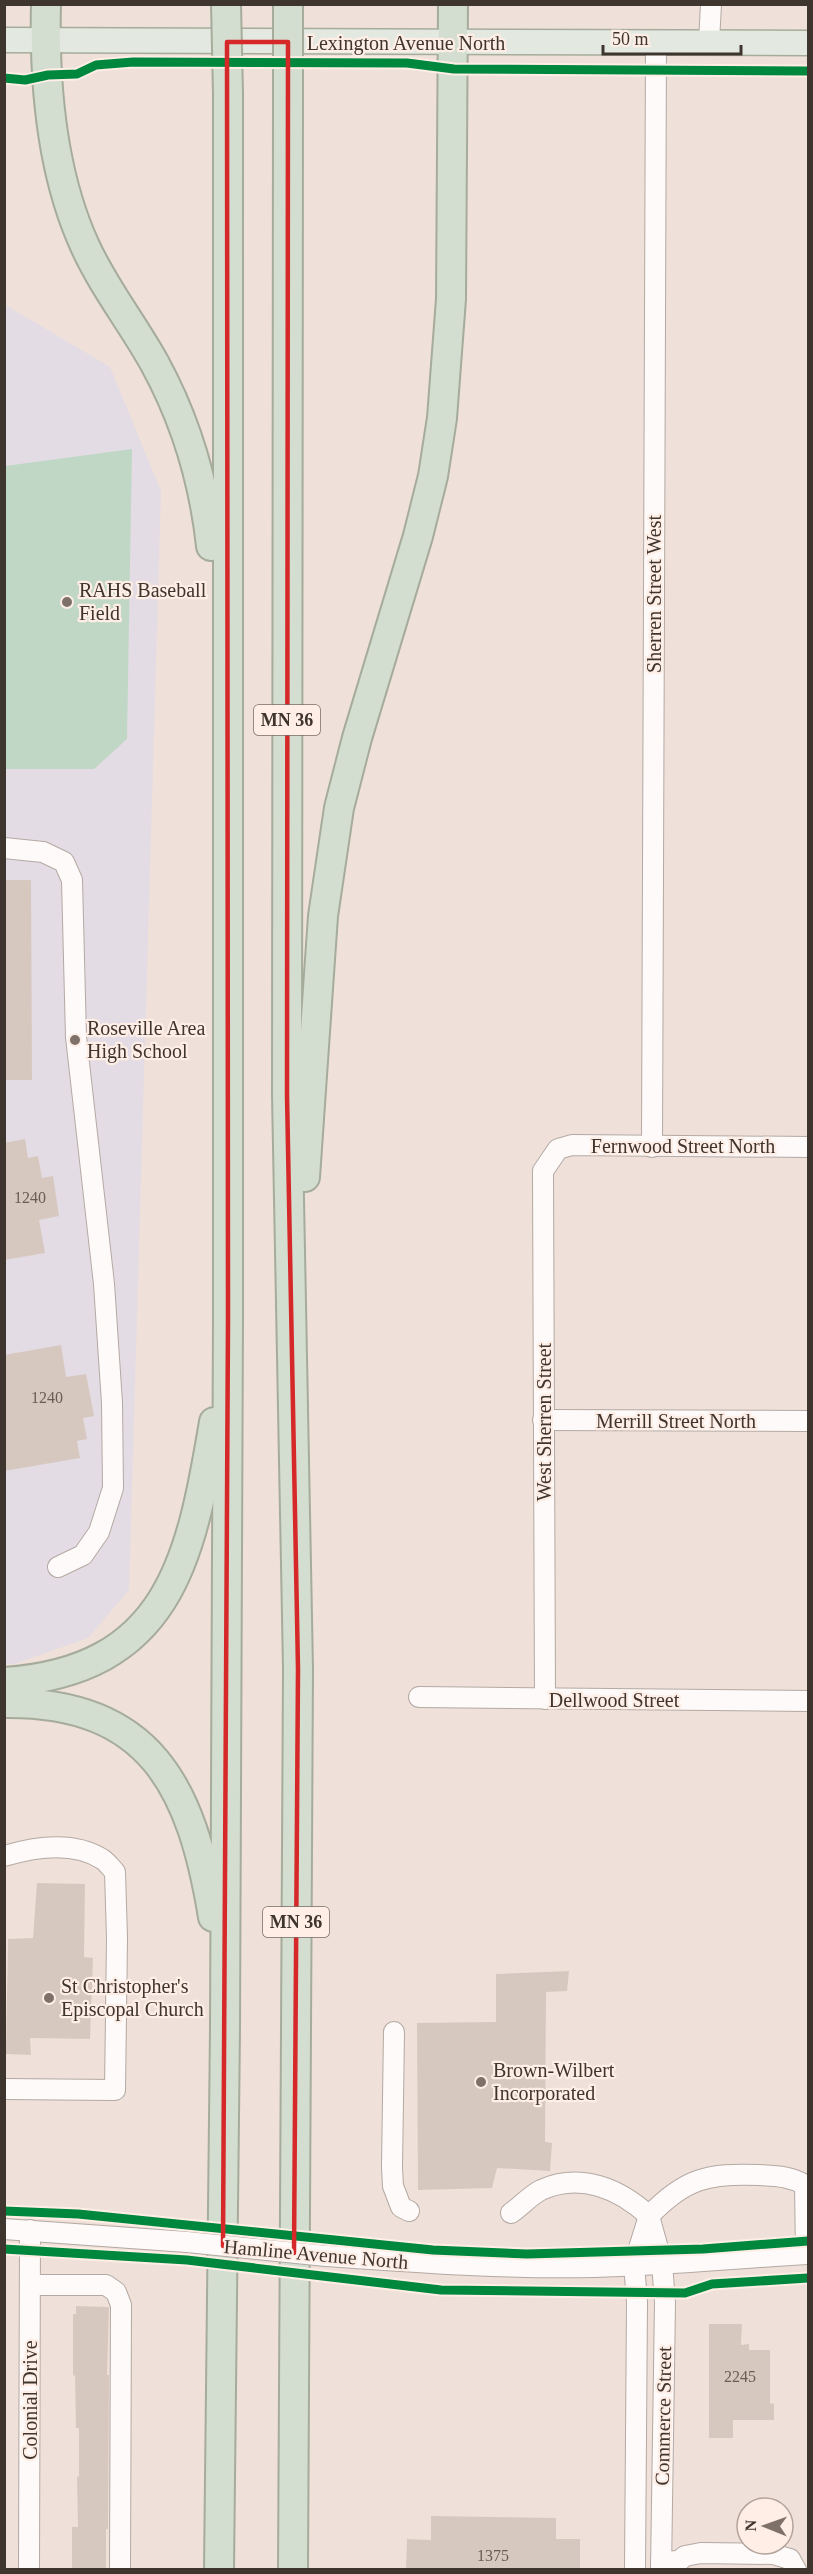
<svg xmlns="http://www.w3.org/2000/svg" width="813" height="2574" viewBox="0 0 813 2574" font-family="Georgia,serif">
  <rect width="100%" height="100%" fill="#efe1d9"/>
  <path fill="#e3dce4" d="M4 304 110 367 161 491 129 1590 88 1638 14 1664H5Z"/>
  <path fill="#c0d7c5" d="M132 449 127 739 94 769H5V466Z"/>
  <g fill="#d7c8bf">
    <path d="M4 880H31L32 1080H4Z"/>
    <path d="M25 1139 28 1158 38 1156 42 1178 53 1176 59 1216 39 1220 45 1253 4 1260V1143Z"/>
    <path d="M61 1345 66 1377 86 1374 94 1416 83 1418 87 1439 77 1441 80 1458 4 1471V1355Z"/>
    <path d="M37 1883 85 1884 84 1957 93 1958 90 2039 30 2038 31 2055 6 2054 8 1939 33 1938Z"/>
    <path d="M569 1971 567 1991 546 1992 545 2142 552 2143 550 2171 497 2168 492 2188 418 2190 417 2023 496 2022V1974Z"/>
    <path d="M76 2306 109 2307 107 2375H109L108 2529H106V2570H72V2527H78L77 2476 79 2477V2428H76L75 2375 73 2376V2314H76Z"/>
    <path d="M709 2324H742L741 2345 749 2344V2350H770V2403L774 2404V2420H733V2438H709Z"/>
    <path d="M431 2516 556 2518V2539H580V2570H406L407 2539 431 2540Z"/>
  </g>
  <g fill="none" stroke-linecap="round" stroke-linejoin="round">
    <g stroke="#b4a9a3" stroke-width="22">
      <g id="minor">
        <path d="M709 42 711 4"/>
        <path d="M4 848 43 852 64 862 72 880 76 1037 104 1284 112 1403 113 1488 99 1532 83 1555 58 1567"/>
        <path d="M652 1147 656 42"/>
        <path d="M543 1420 808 1421"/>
        <path d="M419 1697 808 1701"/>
        <path d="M545 1699 543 1171 558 1149 572 1145 808 1147"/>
        <path d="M4 1856C34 1847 74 1841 102 1859 107 1862 111 1868 115 1872L117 1938 115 2090 4 2089"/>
        <path d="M394 2032 392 2167 393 2186 401 2207 409 2211"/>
        <path d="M511 2213C521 2206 531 2195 541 2190 581 2172 620 2189 649 2216 685 2178 709 2173 759 2175 776 2176 790 2176 805 2185L806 2254"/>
        <path d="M4 2229 187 2242"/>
        <path d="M326 2256C416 2262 505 2269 595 2267 666 2265 737 2258 808 2254"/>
        <path d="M30 2285H106L116 2292 121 2305 120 2570"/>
        <path d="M661 2562 679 2561 685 2556 701 2553 773 2554 790 2559 796 2570"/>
        <path d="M29 2570 30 2230"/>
        <path d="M635 2570 637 2302 634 2264 649 2216 662 2263 665 2303 661 2570"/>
      </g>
    </g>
    <g stroke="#a6ac9b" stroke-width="27">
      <path id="major" d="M4 40 808 43"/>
    </g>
    <g stroke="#a6ac9b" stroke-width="32">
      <g id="highway">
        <path d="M46 4C44 85 51 172 85 246 104 288 133 324 155 364 186 421 204 481 211 546"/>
        <path d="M288 95 287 1095 298 1669 293 2570"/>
        <path d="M305 1177 323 916 339 808 357 738 418 536 433 476 442 418 451 299 453 4"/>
        <path d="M4 1682C169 1671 191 1560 214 1422"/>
        <path d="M4 1703C151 1701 192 1788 213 1917"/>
        <path d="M219 2570 225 2028 228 1319V94"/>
      </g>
    </g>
    <use href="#minor" stroke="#fdfaf9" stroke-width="20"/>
    <use href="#major" stroke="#e3e9e1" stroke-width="24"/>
    <use href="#highway" stroke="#d3ddd0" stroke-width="28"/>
    <g stroke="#b4a9a3" stroke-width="22" stroke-linecap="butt">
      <path id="minor-bridge" d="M187 2242 326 2256"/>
    </g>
    <g stroke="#a6ac9b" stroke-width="32" stroke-linecap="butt">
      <g id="highway-bridge">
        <path d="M226 4 228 94"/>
        <path d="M288 4V95"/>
      </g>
    </g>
    <use href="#minor-bridge" stroke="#fdfaf9" stroke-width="20"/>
    <use href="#highway-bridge" stroke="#d3ddd0" stroke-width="28"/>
    <g stroke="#feeee5" stroke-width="13">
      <g id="cycleway">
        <path d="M4 78 25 80 48 75 77 74 96 65 133 62 407 63 454 69 808 71"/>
        <path d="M4 2211 78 2214 433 2250 527 2254 703 2249 808 2241"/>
        <path d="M4 2249 187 2260 441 2290 685 2293 712 2284 808 2278"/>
      </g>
    </g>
    <use href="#cycleway" stroke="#00873e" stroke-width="9"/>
  </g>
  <path fill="none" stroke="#d62828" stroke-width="4.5" stroke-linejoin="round" d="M227 42H288L287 1095 298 1669 294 2253 223 2246 228 1319Z"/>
  <g fill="#7d716a" stroke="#feeee5" stroke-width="2">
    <circle cx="67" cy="602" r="6"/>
    <circle cx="75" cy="1040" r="6"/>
    <circle cx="49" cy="1998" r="6"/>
    <circle cx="481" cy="2082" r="6"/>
  </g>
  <g text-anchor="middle" stroke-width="4.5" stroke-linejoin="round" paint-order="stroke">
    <g font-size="16" fill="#685c55">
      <text x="30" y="1203">1240</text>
      <text x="47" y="1403">1240</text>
      <text x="740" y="2382">2245</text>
      <text x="493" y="2561">1375</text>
    </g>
    <g fill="#feeee5" stroke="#786c66" stroke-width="1.5">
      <rect x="254" y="705" width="66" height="30" rx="4.5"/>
      <rect x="263" y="1907" width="66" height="30" rx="4.5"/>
    </g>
    <g font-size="18" font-weight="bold" fill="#3f352f">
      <text x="287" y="726">MN 36</text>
      <text x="296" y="1928">MN 36</text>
    </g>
    <g font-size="20" fill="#3f352f" stroke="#feeee5">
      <text x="406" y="50">Lexington Avenue North</text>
      <text transform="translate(654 594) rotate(-90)" y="7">Sherren Street West</text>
      <text x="683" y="1153">Fernwood Street North</text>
      <text x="676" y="1428">Merrill Street North</text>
      <text transform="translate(544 1422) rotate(-90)" y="7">West Sherren Street</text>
      <text x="614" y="1707">Dellwood Street</text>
      <text transform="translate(316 2254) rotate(5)" y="7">Hamline Avenue North</text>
      <text transform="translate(30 2400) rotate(-90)" y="7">Colonial Drive</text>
      <text transform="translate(663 2416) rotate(-89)" y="7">Commerce Street</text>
    </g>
    <g font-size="20" fill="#3f352f" stroke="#feeee5" text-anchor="start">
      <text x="79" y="597">RAHS Baseball<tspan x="79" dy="23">Field</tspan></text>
      <text x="87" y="1035">Roseville Area<tspan x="87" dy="23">High School</tspan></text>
      <text x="61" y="1993">St Christopher's<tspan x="61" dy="23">Episcopal Church</tspan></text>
      <text x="493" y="2077">Brown-Wilbert<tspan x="493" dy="23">Incorporated</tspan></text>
    </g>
  </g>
  <rect width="813" height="2574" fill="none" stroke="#3f352f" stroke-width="12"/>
  <g transform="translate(765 2526) rotate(271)"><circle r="28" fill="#feeee5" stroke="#b2a49c" stroke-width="1.5"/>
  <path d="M0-4.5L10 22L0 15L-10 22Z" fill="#7d716a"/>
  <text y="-9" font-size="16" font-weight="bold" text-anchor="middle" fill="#3f352f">N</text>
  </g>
  <path d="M603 45v9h138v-9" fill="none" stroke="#3f352f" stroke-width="3"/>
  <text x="612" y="45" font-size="18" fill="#3f352f" stroke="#feeee5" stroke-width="4.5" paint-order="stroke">50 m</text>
</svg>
